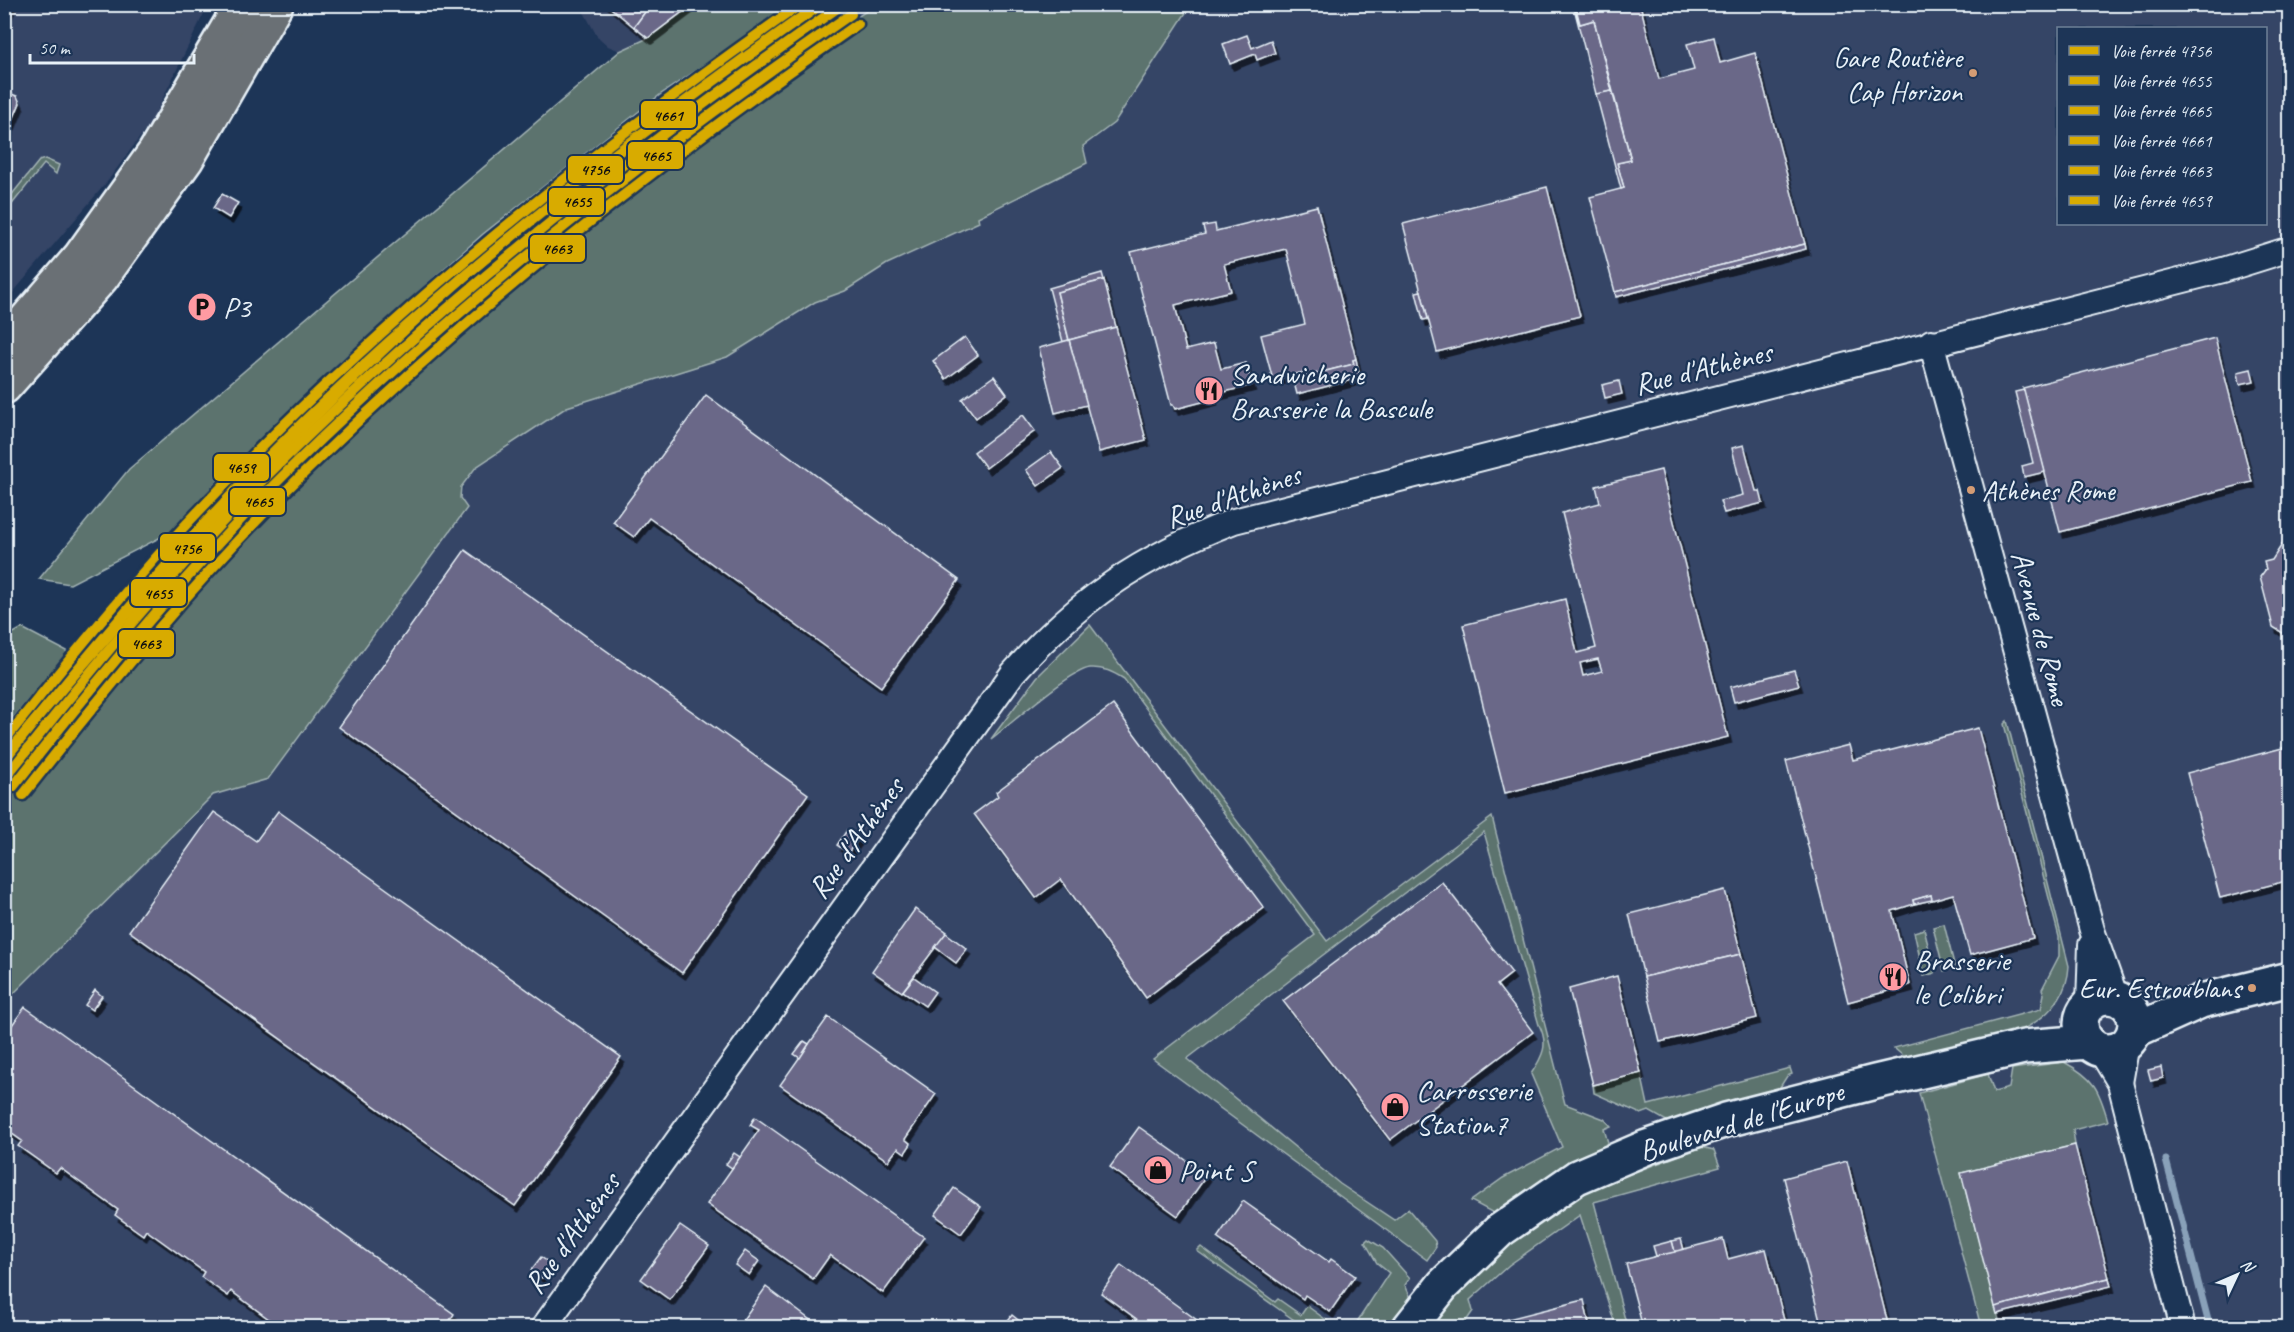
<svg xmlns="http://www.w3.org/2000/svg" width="2294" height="1332" viewBox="0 0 2294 1332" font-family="Caveat,sans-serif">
  <defs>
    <filter id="shadow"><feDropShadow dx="3.5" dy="6" stdDeviation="0" flood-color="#0009"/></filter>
  </defs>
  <rect width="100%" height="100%" fill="#1d3557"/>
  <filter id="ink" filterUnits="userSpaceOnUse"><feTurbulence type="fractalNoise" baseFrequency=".0167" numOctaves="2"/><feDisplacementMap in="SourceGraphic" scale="12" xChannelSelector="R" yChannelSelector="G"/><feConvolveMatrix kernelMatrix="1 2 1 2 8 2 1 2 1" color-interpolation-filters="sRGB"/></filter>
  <g filter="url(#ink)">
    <g fill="#344466" fill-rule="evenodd">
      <path d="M5 5H208L152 121 107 182 5 302Z"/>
      <path d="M580 5H693L648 38 620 51 608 46 597 36Z"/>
      <path d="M781 5H877L685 129 526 255 368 398 225 537 124 645 5 801V728L68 652 217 482 341 361 483 234 661 94 785 11Z"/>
      <path d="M1191 5H2289V1327H5L4 1002 213 795 268 779 460 498 466 477 476 467 567 407 727 357 815 302 845 291 887 264 979 222 977 217 1087 162 1083 146 1114 123ZM2058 28H2266V224H2058Z"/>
    </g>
    <g fill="#5b736e" stroke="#a2b2b3" stroke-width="1.5">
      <path d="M877 4 1191 5 1114 123 1083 146 1087 163 978 217 979 222 887 264 845 291 815 302 727 357 567 407 476 467 461 487 460 498 467 508 268 779 213 795 5 1002V801L124 645 225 537 368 398 526 255 685 129Z"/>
      <path d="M693 5H782L785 11 661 94 483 234 341 361 217 482 173 531 70 584 39 579 129 469 620 51 648 38Z"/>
      <path d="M45 159 59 165 56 174 44 164 5 213V203L39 161Z"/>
      <path d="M1090 625 1327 941 1492 817 1565 1104 1604 1119 1611 1126 1604 1129 1609 1146 1497 1215 1471 1201 1503 1178 1562 1147 1531 1074C1543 1056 1549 1044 1539 1025L1484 832 1187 1059 1340 1184 1394 1220 1408 1209 1435 1241 1436 1247 1427 1260 1153 1059 1315 935 1124 679C1113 672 1103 667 1090 668 1069 671 1011 724 991 739L1037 677Z"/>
      <path d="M22 628 68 652 5 728V638Z"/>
      <path d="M2007 721 2069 966C2065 1039 1966 1047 1909 1061L1894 1048 2041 1009 2044 994 2042 989 2059 956V937L2004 724Z"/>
      <path d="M1944 924 1955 968 1944 971 1933 927Z"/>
      <path d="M1924 929 1935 973 1924 976 1914 932Z"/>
      <path d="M2064 1062C2094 1078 2099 1089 2108 1121L2073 1130 2075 1145 1961 1173 2001 1327H1981L1919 1093 1988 1074 1994 1092 2009 1088 2012 1069Z"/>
      <path d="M1790 1068 1792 1074 1787 1076 1775 1095 1670 1123 1649 1111 1641 1114 1594 1093 1593 1085 1641 1073 1648 1105Z"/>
      <path d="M1701 1147 1714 1150 1720 1167 1594 1202 1627 1327H1616L1580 1215 1509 1265 1470 1300 1473 1311 1462 1327H1437L1436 1321C1474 1268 1529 1218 1589 1191 1625 1174 1664 1162 1701 1147Z"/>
      <path d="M1368 1239 1383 1248 1410 1278 1405 1285 1412 1300 1393 1327 1353 1328 1389 1273 1377 1263 1365 1242Z"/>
      <path d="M1201 1247 1275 1302 1278 1299 1301 1315 1307 1306 1336 1327H1304L1197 1251Z"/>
    </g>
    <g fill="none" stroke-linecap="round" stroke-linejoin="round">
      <path stroke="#89a1b9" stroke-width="7" d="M2166 1160 2210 1328"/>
    </g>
    <g fill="#6a6788" stroke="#e8f1f8" stroke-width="1.5" fill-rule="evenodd" filter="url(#shadow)">
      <path d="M4 4H12L4 22Z"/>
      <path d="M606 4H651L634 27Z"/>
      <path d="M651 4H693L648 38 634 27Z"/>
      <path d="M1573 4 1580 24 1594 20 1612 91 1596 94Z"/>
      <path d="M1575 4H1640L1659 79 1694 70 1687 44 1699 41 1714 37 1720 63 1755 53 1805 244 1615 292 1590 197 1624 188 1617 163 1631 160 1594 20 1580 24Z"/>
      <path d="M1247 35 1252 48 1271 40 1275 53 1257 60 1255 54 1230 64 1223 44Z"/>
      <path d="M4 91 17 96 20 103 4 141Z"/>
      <path d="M1612 91 1631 160 1617 163 1624 188 1621 189 1596 94Z"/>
      <path d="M1547 187 1580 316 1437 352 1403 224Z"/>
      <path d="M222 194 238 203 229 218 213 208Z"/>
      <path d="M1317 206 1356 359 1353 360 1354 364 1306 376 1305 372 1273 380 1261 335 1305 324 1286 249 1224 264 1231 291 1175 305 1186 350 1214 343 1221 369 1246 363 1252 385 1213 395 1214 399 1175 409 1173 405H1171L1131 252 1205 234 1203 226 1215 224 1216 231Z"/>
      <path d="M1805 244 1806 249 1616 297 1615 292Z"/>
      <path d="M1102 273 1104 280 1057 292 1069 340 1063 342 1049 288Z"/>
      <path d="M1104 280 1116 327 1069 340 1057 292Z"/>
      <path d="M1421 291 1428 319 1423 320 1416 292Z"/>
      <path d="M1116 327 1146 440 1099 452 1069 340Z"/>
      <path d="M965 337 978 355 946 379 933 361Z"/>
      <path d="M2215 338 2252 482 2060 532 2023 388Z"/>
      <path d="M1069 340 1087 405 1055 413 1039 348Z"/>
      <path d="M1356 359 1360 378 1297 394 1292 375 1305 372 1306 376 1354 364 1353 360Z"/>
      <path d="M2251 369 2254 381 2240 384 2238 372Z"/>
      <path d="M994 376 1007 394 976 418 962 399Z"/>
      <path d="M1619 381 1622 394 1605 398 1602 385Z"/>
      <path d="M2024 390 2045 472 2024 477 2022 466 2033 463 2015 392Z"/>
      <path d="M706 395 959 580 881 687 649 518 634 537 613 522Z"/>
      <path d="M1023 415 1035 431 986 468 974 452Z"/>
      <path d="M1744 445 1756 491H1760L1763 503 1724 513 1720 501 1743 495 1732 448Z"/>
      <path d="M1051 452 1063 468 1038 486 1026 470Z"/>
      <path d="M1661 470 1728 737 1505 793 1463 625 1565 599 1577 653 1596 648 1562 513 1600 503 1596 486ZM1598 659 1602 671 1583 676 1580 663Z"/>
      <path d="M2290 532V638L2285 640 2283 633 2273 627 2260 577 2266 569 2264 562 2272 560Z"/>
      <path d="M465 550 808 794 682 973 339 727Z"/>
      <path d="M1794 670 1799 685 1734 702 1730 687Z"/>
      <path d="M1113 705 1264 908 1146 998 1061 879 1036 898 974 814 998 796 996 792Z"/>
      <path d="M1978 728 2033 938 1970 955 1953 894 1932 900 1931 895 1913 900 1914 904 1892 911 1910 985 1848 1002 1786 761 1849 745 1853 760Z"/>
      <path d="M2290 746V880L2220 898 2187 773Z"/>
      <path d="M278 811 621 1057 515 1206 129 931 214 812 256 841Z"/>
      <path d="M847 830 859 838 848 853 837 845Z"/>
      <path d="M1442 882 1512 973 1497 985 1533 1032 1390 1140 1283 1001Z"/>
      <path d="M1725 890 1741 954 1644 977 1629 914Z"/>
      <path d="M1931 895 1932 900 1914 904 1913 900Z"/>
      <path d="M915 909 947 932 902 992 872 971Z"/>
      <path d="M946 933 967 949 956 963 935 947Z"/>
      <path d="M1741 954 1757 1018 1660 1042 1644 977Z"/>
      <path d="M1617 976 1641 1073 1593 1085 1569 989Z"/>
      <path d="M914 977 935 992 925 1006 903 991Z"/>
      <path d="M95 990 102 996 92 1010 85 1005Z"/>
      <path d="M25 1007 454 1314 445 1328H281L231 1291 228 1296 201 1277 204 1272 146 1230 143 1235 115 1215 118 1210 60 1168 56 1173 18 1146 22 1141 4 1128V1036Z"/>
      <path d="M828 1017 936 1094 905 1139 911 1144 905 1153 898 1148 888 1161 780 1085Z"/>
      <path d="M804 1041 809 1044 800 1058 794 1054Z"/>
      <path d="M2161 1067 2163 1078 2151 1081 2148 1070Z"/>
      <path d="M755 1117 924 1237 883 1293 830 1255 813 1279 707 1204 759 1130 750 1125Z"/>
      <path d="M1139 1127 1207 1175 1178 1216 1110 1167Z"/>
      <path d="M2075 1145 2109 1278 1995 1307 1961 1173Z"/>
      <path d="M734 1153 740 1157 732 1168 726 1164Z"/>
      <path d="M1847 1161 1889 1328H1822L1784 1178Z"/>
      <path d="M954 1188 981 1207 961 1234 935 1215Z"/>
      <path d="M1243 1201 1329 1262 1331 1259 1355 1276 1330 1312 1305 1295 1303 1299 1217 1238Z"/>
      <path d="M680 1226 709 1246 670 1300 641 1279Z"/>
      <path d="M1681 1239 1684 1250 1675 1252 1672 1241Z"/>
      <path d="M1723 1239 1728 1259 1766 1249 1786 1328H1643L1626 1264Z"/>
      <path d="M1672 1241 1675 1252 1656 1256 1653 1246Z"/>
      <path d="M745 1251 759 1261 749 1275 735 1265Z"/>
      <path d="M541 1257 552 1265 542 1278 531 1270Z"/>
      <path d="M1121 1265 1208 1328H1149L1101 1293Z"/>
      <path d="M2109 1278 2111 1286 1997 1314 1995 1307Z"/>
      <path d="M766 1287 821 1328H737Z"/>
      <path d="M1584 1300 1590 1328H1506L1504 1320Z"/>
      <path d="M1012 1315 1028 1328H1011L1006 1323Z"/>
    </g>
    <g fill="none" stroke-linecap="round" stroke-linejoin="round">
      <g stroke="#e8f1f8" stroke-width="28">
        <g id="street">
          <path d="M1931 342 2092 930 2116 998"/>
          <path d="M2089 1004 2091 945"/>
          <path d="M2100 1050 2120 1083 2183 1328"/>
          <path d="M2120 1083 2127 1043"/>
          <path d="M543 1328 1013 673C1079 599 1141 557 1234 521L2223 270 2290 249"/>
        </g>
      </g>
      <g stroke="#e8f1f8" stroke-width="38">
        <g id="secondary">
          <circle cx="2108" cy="1024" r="27"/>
          <path d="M2134 1031 2201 1001 2290 979"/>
          <path d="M1409 1328 1443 1285 1499 1231 1577 1177 1647 1147 1726 1120 1875 1082 2024 1047 2088 1042"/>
        </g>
      </g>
      <g stroke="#e8f1f8" stroke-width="38">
        <g id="highway">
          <path d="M4 345 80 257 155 152 242 4"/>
          <path d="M4 387 102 277 186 160 276 4"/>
        </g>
      </g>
      <use href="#street" stroke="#1d3557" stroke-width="24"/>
      <use href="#secondary" stroke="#1d3557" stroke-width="33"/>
      <use href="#highway" stroke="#6b7074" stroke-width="33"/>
      <g stroke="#1d3557" stroke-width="15">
        <path id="rail-1" d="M4 758C122 615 246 479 381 352 517 223 667 112 820 4"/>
      </g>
      <g stroke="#1d3557" stroke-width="15">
        <path id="rail-2" d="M4 779C94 666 185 555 289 454 461 286 646 141 843 4"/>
      </g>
      <g stroke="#1d3557" stroke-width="15">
        <path id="rail-3" d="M13 787C102 674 194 563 297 462 469 294 653 151 851 14"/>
      </g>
      <g stroke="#1d3557" stroke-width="15">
        <path id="rail-4" d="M4 760C90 651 180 545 278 447 444 281 630 138 822 4"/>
      </g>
      <g stroke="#1d3557" stroke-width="15">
        <path id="rail-5" d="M23 795C112 682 203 571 306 471 478 303 660 161 858 24"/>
      </g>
      <g stroke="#1d3557" stroke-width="15">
        <path id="rail-6" d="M4 741C58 673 111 607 169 543 357 338 573 163 801 4"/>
      </g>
      <use href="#rail-1" stroke="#d8ab00" stroke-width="10"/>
      <use href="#rail-2" stroke="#d8ab00" stroke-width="10"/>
      <use href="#rail-3" stroke="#d8ab00" stroke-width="10"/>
      <use href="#rail-4" stroke="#d8ab00" stroke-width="10"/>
      <use href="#rail-5" stroke="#d8ab00" stroke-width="10"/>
      <use href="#rail-6" stroke="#d8ab00" stroke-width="10"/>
    </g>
  </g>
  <defs>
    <g id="parking-disc" transform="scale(1.5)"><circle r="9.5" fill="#ff9aa2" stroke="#1d3557"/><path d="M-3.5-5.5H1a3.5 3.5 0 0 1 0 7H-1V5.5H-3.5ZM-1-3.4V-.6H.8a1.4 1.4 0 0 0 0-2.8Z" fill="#111"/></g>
    <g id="restaurant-disc" transform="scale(1.5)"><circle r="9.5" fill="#ff9aa2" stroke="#1d3557"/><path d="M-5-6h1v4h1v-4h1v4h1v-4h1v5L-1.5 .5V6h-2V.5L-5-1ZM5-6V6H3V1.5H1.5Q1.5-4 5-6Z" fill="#111"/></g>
    <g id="shop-disc" transform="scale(1.5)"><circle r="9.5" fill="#ff9aa2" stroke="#1d3557"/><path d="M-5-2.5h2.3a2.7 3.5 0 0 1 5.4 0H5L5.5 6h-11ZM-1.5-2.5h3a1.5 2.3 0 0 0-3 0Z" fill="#111"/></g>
  </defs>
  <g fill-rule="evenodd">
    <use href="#parking-disc" x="202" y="307"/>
    <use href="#restaurant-disc" x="1209" y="391"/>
    <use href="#restaurant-disc" x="1893" y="977"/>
    <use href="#shop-disc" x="1395" y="1107"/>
    <use href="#shop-disc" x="1158" y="1170"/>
  </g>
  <g fill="#d39c74" stroke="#1d3557" stroke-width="2">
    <circle cx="1973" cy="73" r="5"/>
    <circle cx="1971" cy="490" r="5"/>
    <circle cx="2252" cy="988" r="5"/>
  </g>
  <g text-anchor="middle" stroke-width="4.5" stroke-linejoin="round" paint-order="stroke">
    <g font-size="28" fill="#e8f1f8" stroke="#1d3557" text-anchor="end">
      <text x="1962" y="67">Gare Routière<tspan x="1962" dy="34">Cap Horizon</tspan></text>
      <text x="1982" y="500" text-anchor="start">Athènes Rome</text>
      <text x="2241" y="998">Eur. Estroublans</text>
    </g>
    <g font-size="30" fill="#e8f1f8" stroke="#1d3557" text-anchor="start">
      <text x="223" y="317">P3</text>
      <text x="1230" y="384">Sandwicherie<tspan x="1230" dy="34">Brasserie la Bascule</tspan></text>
      <text x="1914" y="970">Brasserie<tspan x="1914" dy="34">le Colibri</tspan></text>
      <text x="1416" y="1100">Carrosserie<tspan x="1416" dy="34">Station7</tspan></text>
      <text x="1179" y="1180">Point S</text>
    </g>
    <g font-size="30" fill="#e8f1f8" stroke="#1d3557">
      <text transform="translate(1703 368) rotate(-14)" y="10">Rue d'Athènes</text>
      <text transform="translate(1233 496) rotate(-19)" y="10">Rue d'Athènes</text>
      <text transform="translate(2041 628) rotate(75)" y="10">Avenue de Rome</text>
      <text transform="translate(856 838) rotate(-54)" y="10">Rue d'Athènes</text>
      <text transform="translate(1741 1121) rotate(-17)" y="10">Boulevard de l'Europe</text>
      <text transform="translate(572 1233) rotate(-54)" y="10">Rue d'Athènes</text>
    </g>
  </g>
  <g stroke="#1d3557" stroke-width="2">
    <rect x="640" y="100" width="57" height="29" rx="6" fill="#d8ab00"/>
    <rect x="627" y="141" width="57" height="29" rx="6" fill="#d8ab00"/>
    <rect x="567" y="155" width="57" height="29" rx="6" fill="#d8ab00"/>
    <rect x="548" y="187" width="57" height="29" rx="6" fill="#d8ab00"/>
    <rect x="529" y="234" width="57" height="29" rx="6" fill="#d8ab00"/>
    <rect x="213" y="453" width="57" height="29" rx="6" fill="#d8ab00"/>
    <rect x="229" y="487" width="57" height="29" rx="6" fill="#d8ab00"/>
    <rect x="159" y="533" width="57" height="29" rx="6" fill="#d8ab00"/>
    <rect x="130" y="578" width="57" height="29" rx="6" fill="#d8ab00"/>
    <rect x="118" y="629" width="57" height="29" rx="6" fill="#d8ab00"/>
  </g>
  <g font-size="16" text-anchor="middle" font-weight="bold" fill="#111">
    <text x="668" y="121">4661</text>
    <text x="656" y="161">4665</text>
    <text x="595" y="175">4756</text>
    <text x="577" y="207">4655</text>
    <text x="557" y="254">4663</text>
    <text x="241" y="473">4659</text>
    <text x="258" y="507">4665</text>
    <text x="187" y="554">4756</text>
    <text x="158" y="599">4655</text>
    <text x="146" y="649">4663</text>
  </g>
  <rect width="2294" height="1332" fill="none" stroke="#1d3557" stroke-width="24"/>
  <rect x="12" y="12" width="2270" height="1308" fill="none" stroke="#e8f1f8" stroke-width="2" filter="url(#ink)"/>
  <rect x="2057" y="27" width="210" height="198" fill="#1d3557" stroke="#6e8097" stroke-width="1.5"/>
  <rect x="2069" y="46" width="30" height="9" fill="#d8ab00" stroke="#6e8097" stroke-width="1.5"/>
  <text x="2111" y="57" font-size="18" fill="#e8f1f8">Voie ferrée 4756</text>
  <rect x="2069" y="76" width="30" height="9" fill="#d8ab00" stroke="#6e8097" stroke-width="1.5"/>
  <text x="2111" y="87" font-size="18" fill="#e8f1f8">Voie ferrée 4655</text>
  <rect x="2069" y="106" width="30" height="9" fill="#d8ab00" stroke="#6e8097" stroke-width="1.5"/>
  <text x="2111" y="117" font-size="18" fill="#e8f1f8">Voie ferrée 4665</text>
  <rect x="2069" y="136" width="30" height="9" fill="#d8ab00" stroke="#6e8097" stroke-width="1.5"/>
  <text x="2111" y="147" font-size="18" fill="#e8f1f8">Voie ferrée 4661</text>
  <rect x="2069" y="166" width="30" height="9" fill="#d8ab00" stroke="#6e8097" stroke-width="1.5"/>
  <text x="2111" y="177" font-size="18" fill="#e8f1f8">Voie ferrée 4663</text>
  <rect x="2069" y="196" width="30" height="9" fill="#d8ab00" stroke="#6e8097" stroke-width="1.5"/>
  <text x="2111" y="207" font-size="18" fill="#e8f1f8">Voie ferrée 4659</text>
  <g transform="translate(2237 1275) rotate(46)" stroke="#1d3557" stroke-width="4.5" paint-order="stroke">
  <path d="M0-4.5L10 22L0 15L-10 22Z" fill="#e8f1f8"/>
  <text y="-9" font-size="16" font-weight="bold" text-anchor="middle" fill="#e8f1f8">N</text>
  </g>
  <path d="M30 54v9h164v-9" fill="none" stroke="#e8f1f8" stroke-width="3"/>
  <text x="39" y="54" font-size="18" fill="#e8f1f8" stroke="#1d3557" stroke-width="4.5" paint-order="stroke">50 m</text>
</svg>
